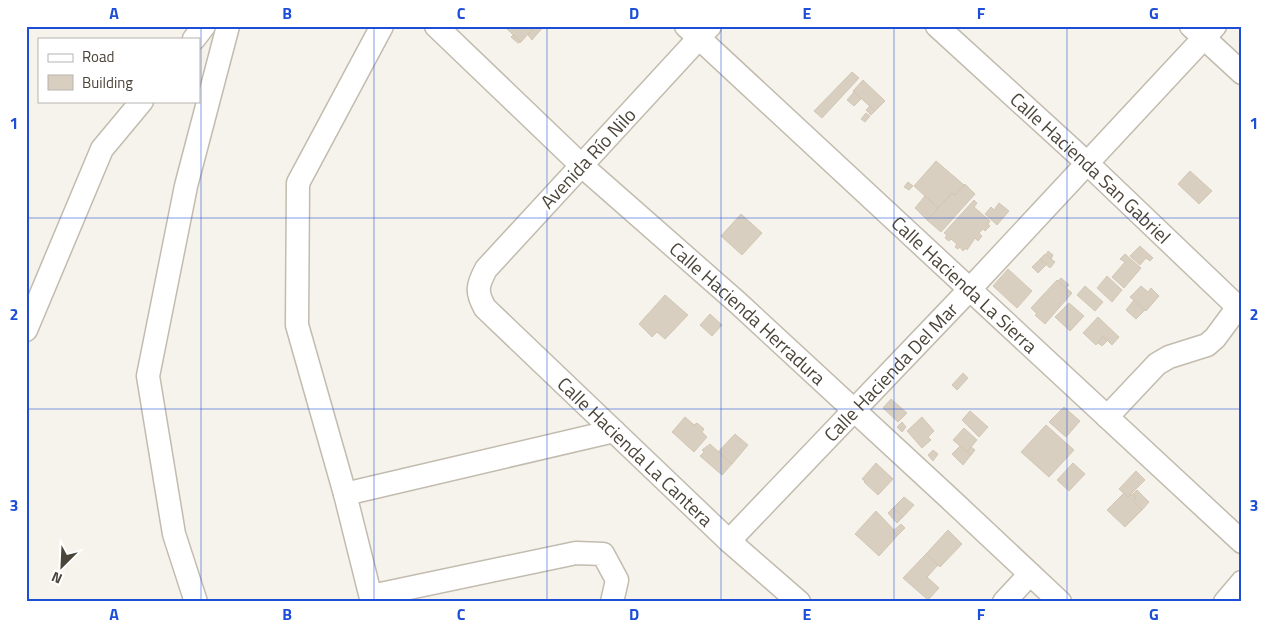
<svg xmlns="http://www.w3.org/2000/svg" width="1268" height="628" viewBox="0 0 1268 628" font-family="'Titillium Web',sans-serif">
  <rect width="100%" height="100%" fill="#f6f3ec"/>
  <g fill="#d8cfc1" stroke="#d3c7b4">
    <path d="M510 26H535L521 42 507 29Z"/>
    <path d="M535 26H544L532 40 528 35Z"/>
    <path d="M513 35 521 42 518 43 511 37Z"/>
    <path d="M852 72 859 78 822 118 814 111Z"/>
    <path d="M863 80 885 101 875 111 853 91Z"/>
    <path d="M854 92 861 99 854 106 847 100Z"/>
    <path d="M870 106 875 111 871 115 866 110Z"/>
    <path d="M866 113 870 116 865 122 861 119Z"/>
    <path d="M936 161 964 185 955 195 952 193 938 208 914 186Z"/>
    <path d="M1190 171 1212 191 1199 204 1178 184Z"/>
    <path d="M908 182 913 186 909 190 904 187Z"/>
    <path d="M965 184 975 194 941 232 927 220 952 193 955 195Z"/>
    <path d="M925 196 938 208 927 220 915 208Z"/>
    <path d="M974 200 977 203 974 207 990 221 988 224 990 226 985 231 983 229 979 233 982 236 978 241 975 238 967 250 966 248 963 251 960 247 958 249 955 247 957 244 951 239 949 241 945 238 947 235 944 233Z"/>
    <path d="M999 203 1009 211 997 225 985 214 991 207 994 210Z"/>
    <path d="M741 214 762 233 742 255 721 236Z"/>
    <path d="M1140 246 1153 258 1150 261 1146 258 1140 265 1130 256Z"/>
    <path d="M1048 251 1053 255 1051 259 1046 255Z"/>
    <path d="M1045 254 1055 262 1050 268 1040 259Z"/>
    <path d="M1125 254 1141 268 1124 288 1112 277 1125 262 1120 259Z"/>
    <path d="M1040 259 1047 264 1038 273 1032 267Z"/>
    <path d="M1008 269 1032 291 1017 308 993 286Z"/>
    <path d="M1107 276 1122 290 1112 302 1097 288Z"/>
    <path d="M1061 278 1069 285 1066 288 1058 281Z"/>
    <path d="M1057 280 1072 293 1045 324 1035 315 1037 314 1031 308Z"/>
    <path d="M1085 286 1103 302 1095 311 1077 295Z"/>
    <path d="M1141 286 1148 292 1151 288 1159 296 1146 311 1130 297Z"/>
    <path d="M665 295 688 315 665 339 657 332 652 337 639 324Z"/>
    <path d="M1134 300 1145 310 1136 319 1126 310Z"/>
    <path d="M1069 303 1084 316 1070 331 1055 317Z"/>
    <path d="M710 314 722 325 712 336 700 325Z"/>
    <path d="M1098 317 1119 337 1112 345 1103 336 1096 345 1083 333Z"/>
    <path d="M1103 336 1107 341 1102 346 1098 343Z"/>
    <path d="M963 373 968 378 957 390 952 385Z"/>
    <path d="M891 399 907 413 898 422 883 408Z"/>
    <path d="M1064 407 1080 421 1066 437 1049 422Z"/>
    <path d="M970 411 988 427 979 437 962 420Z"/>
    <path d="M685 417 694 425 697 423 704 429 702 432 707 437 694 452 672 432Z"/>
    <path d="M922 417 934 431 928 437 931 440 922 448 907 431Z"/>
    <path d="M902 422 906 427 902 432 897 427Z"/>
    <path d="M1046 425 1074 450 1049 477 1021 452Z"/>
    <path d="M964 428 977 440 967 452 953 440Z"/>
    <path d="M735 434 748 445 732 464 718 452Z"/>
    <path d="M710 444 732 464 722 475 700 456 704 452 702 450Z"/>
    <path d="M960 446 971 455 963 465 952 454Z"/>
    <path d="M971 447 975 450 971 455 967 452Z"/>
    <path d="M933 450 938 454 933 461 928 455Z"/>
    <path d="M876 463 893 479 878 495 864 482 865 481 862 479Z"/>
    <path d="M1073 463 1085 474 1069 491 1057 480Z"/>
    <path d="M1136 471 1145 480 1128 497 1119 489Z"/>
    <path d="M1137 490 1149 502 1142 510 1133 501 1136 498 1133 494Z"/>
    <path d="M1124 493 1128 497 1133 494 1136 498 1133 501 1142 510 1125 527 1107 510Z"/>
    <path d="M904 497 914 505 903 517 893 508Z"/>
    <path d="M893 508 903 517 897 523 888 513Z"/>
    <path d="M876 511 894 530 893 531 897 536 879 556 855 534Z"/>
    <path d="M901 524 905 528 897 536 893 531Z"/>
    <path d="M948 530 962 544 940 567 926 554Z"/>
    <path d="M926 554 938 565 927 577 939 588 928 600 903 578Z"/>
  </g>
  <g fill="none" stroke-linecap="round" stroke-linejoin="round">
    <g stroke="#c2bbae" stroke-width="25">
      <g id="street">
        <path id="s1" d="M436 26 581 165 738 303 948 497 1060 602"/>
        <path id="s2" d="M686 26 1242 542"/>
        <path id="s3" d="M710 26 486 269C477 286 476 292 485 308L729 541 799 602"/>
        <path id="s4" d="M937 26 1087 163 1242 311"/>
        <path d="M1191 26 1242 73"/>
        <path d="M194 39 204 26"/>
        <path d="M26 330 102 149 142 101"/>
        <path d="M1107 417 1157 364 1169 357 1207 345 1215 338 1238 307"/>
        <path d="M345 494 614 431"/>
        <path id="s5" d="M729 541 970 289 1215 26"/>
        <path d="M371 596 576 553 603 554 617 580 612 602"/>
        <path d="M196 602 174 534 148 376 186 186 228 26"/>
        <path d="M372 602 345 494 297 325 298 183 382 26"/>
        <path d="M1004 602 1030 574"/>
        <path d="M1225 602 1242 582"/>
      </g>
    </g>
    <use href="#street" stroke="#fff" stroke-width="22"/>
  </g>
  <path fill="none" stroke="#1d4ed8" stroke-width="1" stroke-opacity="0.55" d="M201 26V602M374 26V602M547 26V602M721 26V602M894 26V602M1067 26V602M26 218H1242M26 409H1242"/>
  <g text-anchor="middle" stroke-width="5" stroke-linejoin="round" paint-order="stroke">
    <g font-size="19" fill="#4b4439" stroke="#fff">
      <text transform="translate(588 158) rotate(-47)" y="7">Avenida Río Nilo</text>
      <text dy="7" stroke="none"><textPath href="#s4" startOffset="209">Calle Hacienda San Gabriel</textPath></text>
      <text dy="7" stroke="none"><textPath href="#s2" startOffset="380">Calle Hacienda La Sierra</textPath></text>
      <text dy="7" stroke="none"><textPath href="#s1" startOffset="424">Calle Hacienda Herradura</textPath></text>
      <text dy="7" stroke="none"><textPath href="#s5" startOffset="234">Calle Hacienda Del Mar</textPath></text>
      <text dy="7" stroke="none"><textPath href="#s3" startOffset="580">Calle Hacienda La Cantera</textPath></text>
    </g>
  </g>
  <rect width="1268" height="628" fill="none" stroke="#ffffff" stroke-width="55"/>
  <rect x="38" y="38" width="162" height="65" fill="#ffffff" stroke="#b7b4b0"/>
  <rect x="48" y="54" width="25" height="8" fill="#ffffff" stroke="#b7b4b0"/>
  <text x="82" y="62" font-size="15" fill="#4b4439">Road</text>
  <rect x="48" y="75" width="25" height="15" fill="#d8cfc1" stroke="#b7b4b0"/>
  <text x="82" y="88" font-size="15" fill="#4b4439">Building</text>
  <g transform="translate(62 566) rotate(204)" stroke="#ffffff" stroke-width="4" paint-order="stroke">
  <path d="M0-4L9 19L0 12L-9 19Z" fill="#4b4439"/>
  <text y="-8" font-size="14" font-weight="bold" text-anchor="middle" fill="#4b4439">N</text>
  </g>
  <rect x="28" y="28" width="1212" height="572" fill="none" stroke="#1d4ed8" stroke-width="2"/>
  <g font-size="16" text-anchor="middle" font-weight="bold" fill="#1d4ed8">
    <text x="114" y="19">A</text>
    <text x="287" y="19">B</text>
    <text x="461" y="19">C</text>
    <text x="634" y="19">D</text>
    <text x="807" y="19">E</text>
    <text x="981" y="19">F</text>
    <text x="1154" y="19">G</text>
    <text x="14" y="129">1</text>
    <text x="1254" y="129">1</text>
    <text x="14" y="320">2</text>
    <text x="1254" y="320">2</text>
    <text x="14" y="511">3</text>
    <text x="1254" y="511">3</text>
    <text x="114" y="620">A</text>
    <text x="287" y="620">B</text>
    <text x="461" y="620">C</text>
    <text x="634" y="620">D</text>
    <text x="807" y="620">E</text>
    <text x="981" y="620">F</text>
    <text x="1154" y="620">G</text>
  </g>
</svg>
